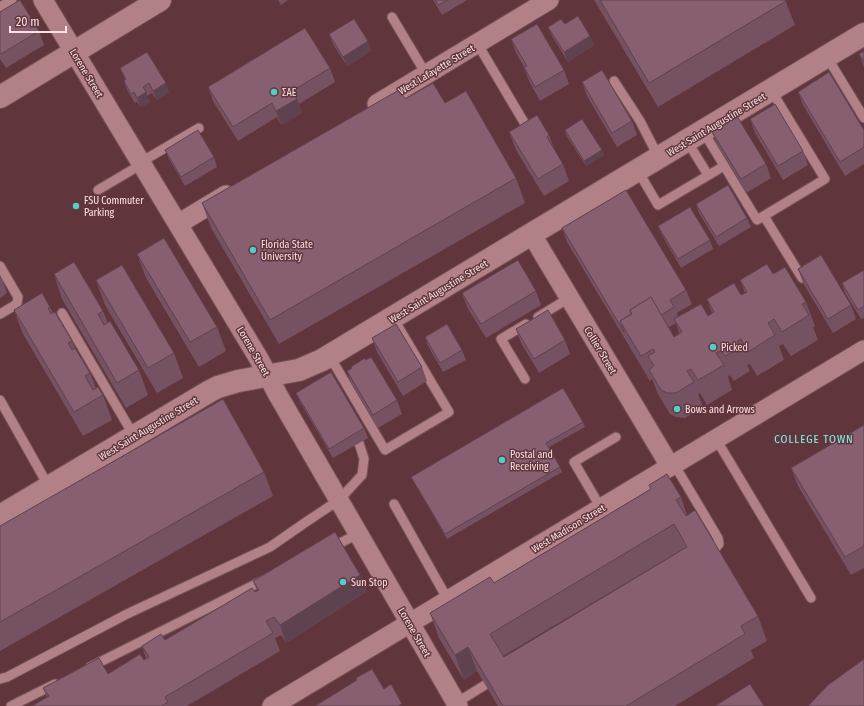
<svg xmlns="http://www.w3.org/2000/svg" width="864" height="706" viewBox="0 0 864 706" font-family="'Fira Sans Condensed',sans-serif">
  <rect width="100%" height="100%" fill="#60363c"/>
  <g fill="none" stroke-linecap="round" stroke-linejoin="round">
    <g stroke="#785459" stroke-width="11">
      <g id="service">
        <path d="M0 7 12 0"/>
        <path d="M392 17 426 74"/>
        <path d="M477 43 525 124"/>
        <path d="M827 57 864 118"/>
        <path d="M614 81 640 121 659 158"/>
        <path d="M703 131 757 220 825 179 771 90"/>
        <path d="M687 141 708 175"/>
        <path d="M141 162 199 128"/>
        <path d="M638 171 658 205 724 166"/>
        <path d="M98 190 142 164"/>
        <path d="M764 216 802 278"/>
        <path d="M0 266 18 297 17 304 0 314"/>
        <path d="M62 313 134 436"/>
        <path d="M538 317 569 298"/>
        <path d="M329 355 385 450 449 412 393 318"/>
        <path d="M525 379 501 339 526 324"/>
        <path d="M0 400 49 487"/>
        <path d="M716 439 811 598"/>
        <path d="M674 464 718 538 719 544 713 551"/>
        <path d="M394 504 448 600"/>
        <path d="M601 508 574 462 616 437"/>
        <path d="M330 548 358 534"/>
        <path d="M90 667 264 580"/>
        <path d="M0 679 7 677 127 614 270 547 306 522 339 500 362 475 364 459 359 443 353 433"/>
        <path d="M456 703 485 685"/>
        <path d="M11 706 55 684"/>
      </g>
    </g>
    <g stroke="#785459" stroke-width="21">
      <g id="minor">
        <path d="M43 0 259 359 278 395 458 706"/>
        <path d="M377 104 549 0"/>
        <path d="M178 224 226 195"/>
        <path d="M532 235 670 466"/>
        <path d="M272 706 864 350"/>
      </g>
    </g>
    <g stroke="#785459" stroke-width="24">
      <g id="secondary">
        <path d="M0 97 160 0"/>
        <path d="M0 516 210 391 218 387 238 381 299 370 322 360 864 34"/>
      </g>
    </g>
    <use href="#service" stroke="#b28187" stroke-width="9"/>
    <use href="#minor" stroke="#b28187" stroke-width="19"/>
    <use href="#secondary" stroke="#b28187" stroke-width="22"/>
  </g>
  <g fill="#755161" fill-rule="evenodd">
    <path d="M278 0H288L281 5Z"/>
    <path d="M433 0H467L442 15Z"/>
    <path d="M594 0H785L795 25 658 107Z"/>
    <path d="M0 12 39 31 44 45 6 68 0 59Z"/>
    <path d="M565 24 590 36 594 45 568 62 552 36 548 27Z"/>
    <path d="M329 34 368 41 371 51 347 66 333 44Z"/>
    <path d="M511 39 564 70 569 84 540 101 529 81 524 67 516 53Z"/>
    <path d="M864 51V67L859 54Z"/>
    <path d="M120 68 169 92 157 100 152 93 147 96 150 102 141 107 137 102 135 103 127 90 124 81 125 80Z"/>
    <path d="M330 68 335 82 299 104 302 113 281 125 277 117 238 141 213 101 208 87Z"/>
    <path d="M582 82 632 121 637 135 617 147 587 96Z"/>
    <path d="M798 92 864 130V164L845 176 803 105Z"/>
    <path d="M405 99 445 103 516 178 525 203 279 344 211 228 202 203Z"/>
    <path d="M750 119 803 151 808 165 783 180 755 133Z"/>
    <path d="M565 130 602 150 604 155 586 166 566 135Z"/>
    <path d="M509 132 549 135 555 151 563 164 569 181 544 196 516 150Z"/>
    <path d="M712 132 766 164 771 178 746 193 717 145Z"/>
    <path d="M165 150 214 157 217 167 185 186 169 159Z"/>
    <path d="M696 204 747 218 751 227 719 246 699 213Z"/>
    <path d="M658 226 710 240 713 249 681 268 662 235Z"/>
    <path d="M562 228 686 290 692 304 677 313 678 317 708 316 712 313 707 299 741 295 745 293 740 280 773 274 806 302 815 326 813 327 818 340 791 356 783 344 779 346 784 360 757 376 750 364 747 365 750 371 734 381 730 375 728 377 732 390 707 405 700 393 698 394 703 407 685 418 676 417 670 414 658 394 652 379 650 381 567 242ZM676 323 679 333 674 337 669 327Z"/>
    <path d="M137 254 217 327 226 351 199 367 146 278Z"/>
    <path d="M798 269 851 305 856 319 833 333 803 283Z"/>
    <path d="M864 270V318L861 319 845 293 842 283Z"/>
    <path d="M54 274 103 311 108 323 139 370 148 395 126 408 62 299Z"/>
    <path d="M0 276 2 279 7 293 0 298Z"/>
    <path d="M96 280 174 353 183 378 157 393 105 305Z"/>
    <path d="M536 291 541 305 486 338 467 307 462 293Z"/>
    <path d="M50 307 53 313 72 341 75 348 90 373 96 388 103 395 112 420 83 436 23 334 14 310Z"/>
    <path d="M516 329 565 340 570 354 539 373 521 343Z"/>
    <path d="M425 337 462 350 466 360 443 372 428 346Z"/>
    <path d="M372 338 422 367 427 381 403 396 377 352Z"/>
    <path d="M351 367 397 400 402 414 378 428 352 385 347 371 352 368Z"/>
    <path d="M296 393 364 428 368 438 333 458 300 402Z"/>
    <path d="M583 422 585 427 549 447 560 467 562 472 447 539 413 481 411 477Z"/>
    <path d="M864 425V568L851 575 798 486 791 468Z"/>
    <path d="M264 472 273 496 0 651V526Z"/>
    <path d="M649 485 681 497 687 515 758 616 767 641 751 650 754 658 675 706H498L477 671 464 680 439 638 430 613 494 583 651 489ZM683 549 504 657 503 656Z"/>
    <path d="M360 575 366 592 286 643 281 635 275 638 280 651 187 706H32L47 698 43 688 108 674 146 659 142 646 165 640 255 592 257 591 253 581Z"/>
  </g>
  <g fill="#5f424f">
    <path d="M590 36 594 45 568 62 564 52Z"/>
    <path d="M368 41 371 51 347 66 343 57Z"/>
    <path d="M166 83 169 92 157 100 153 91Z"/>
    <path d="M146 92 150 102 141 107 137 98Z"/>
    <path d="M297 99 302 113 281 125 276 111Z"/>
    <path d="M602 150 604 155 586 166 584 161Z"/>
    <path d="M360 575 366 592 286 643 280 625Z"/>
    <path d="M468 647 477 671 464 680 455 655Z"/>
  </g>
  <g fill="#885e71" stroke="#5f424f" fill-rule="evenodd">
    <path d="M20 0 39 31 1 54 0 53V12Z"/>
    <path d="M435 0H448L438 5Z"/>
    <path d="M600 0H785L786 1 649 83Z"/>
    <path d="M578 16 590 36 564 52 548 27 561 19 565 24Z"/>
    <path d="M354 19 368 41 343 57 329 34Z"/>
    <path d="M537 24 564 70 535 87 524 67 527 66 511 39Z"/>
    <path d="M305 28 330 68 292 91 297 99 276 111 272 103 233 127 208 87Z"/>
    <path d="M864 51V62L859 54Z"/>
    <path d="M147 52 166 83 153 91 149 83 143 87 146 92 137 98 134 92 131 94 124 81 126 79 120 68Z"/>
    <path d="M602 70 632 121 612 133 582 82Z"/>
    <path d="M829 72 864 130V147L840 162 798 92Z"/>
    <path d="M433 83 445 103 466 91 516 178 270 320 202 203 399 90 405 99Z"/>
    <path d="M775 104 803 151 778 166 750 119Z"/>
    <path d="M537 115 549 135 547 137 563 164 538 179 509 132Z"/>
    <path d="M737 116 766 164 741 179 712 132Z"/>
    <path d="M582 119 602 150 584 161 565 130Z"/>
    <path d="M198 130 214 157 181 177 165 150Z"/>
    <path d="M728 185 747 218 716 237 696 204Z"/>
    <path d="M626 190 686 290 670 300 674 307 661 315 651 297 630 310 631 314 620 321 624 332 562 228Z"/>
    <path d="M690 207 710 240 678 259 658 226Z"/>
    <path d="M164 238 217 327 190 342 137 254Z"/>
    <path d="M821 255 851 305 828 319 798 269Z"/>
    <path d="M518 260 536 291 481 324 462 293Z"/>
    <path d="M74 262 103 311 98 314 104 325 110 321 139 370 117 383 54 274Z"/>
    <path d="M767 264 773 274 785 267 806 302 802 304 809 315 782 332 774 319 768 323 775 335 748 352 741 339 737 341 741 347 725 356 721 351 716 353 724 365 698 380 691 369 687 371 694 382 676 393H667L661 390 649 370 654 366 648 356 655 352 653 349 641 356 620 321 632 314 630 310 651 297 674 337 682 332 674 319 701 304 708 316 714 312 707 299 734 283 741 295 747 292 740 280Z"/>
    <path d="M122 265 174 353 148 368 96 280Z"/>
    <path d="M864 270V306L858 310 842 283Z"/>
    <path d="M42 293 50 307 48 308 51 314 55 312 72 341 68 343 72 350 75 348 90 373 85 376 93 390 98 387 103 395 74 412 14 310Z"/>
    <path d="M548 310 565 340 534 359 516 329Z"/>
    <path d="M396 324 422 367 398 382 372 338Z"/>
    <path d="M447 324 462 350 440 363 425 337Z"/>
    <path d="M371 357 397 400 373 415 347 371 352 368 351 367 365 358 366 360Z"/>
    <path d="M331 372 364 428 329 449 296 393Z"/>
    <path d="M563 388 583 422 546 443 560 467 445 534 411 477Z"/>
    <path d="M223 399 264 472 0 622V526Z"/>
    <path d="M864 425V546L845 557 791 468Z"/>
    <path d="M667 474 681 497 676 500 686 516 695 510 758 616 741 626 745 634 626 706H503L468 647 455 655 430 613 490 577 494 583 651 489 649 485ZM674 524 687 547 504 657 490 634Z"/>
    <path d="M335 532 360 575 280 625 274 617 266 621 273 633 165 697 168 702 161 706H32L49 696 43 688 99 658 108 674 140 654 144 660 149 657 142 646 161 634 165 640 252 588 255 592 259 590 253 581Z"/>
    <path d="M864 659V706H808L828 685Z"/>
    <path d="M372 669 384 689 391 684 402 704 398 706H315L357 680 356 678Z"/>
    <path d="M750 684 764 706H715Z"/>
  </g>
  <g fill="#54cdc8" stroke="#60363c" stroke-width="1.5">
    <circle cx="274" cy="92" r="4"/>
    <circle cx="76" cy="206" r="4"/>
    <circle cx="253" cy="250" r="4"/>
    <circle cx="713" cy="347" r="4"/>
    <circle cx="677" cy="409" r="4"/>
    <circle cx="502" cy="460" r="4"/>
    <circle cx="343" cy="582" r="4"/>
  </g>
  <g text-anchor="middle" stroke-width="3" stroke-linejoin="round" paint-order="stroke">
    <g font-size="10" fill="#fee2e5" stroke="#60363c">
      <text transform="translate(436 69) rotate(-31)" y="4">West Lafayette Street</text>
      <text transform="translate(87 73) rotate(59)" y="4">Lorene Street</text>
      <text transform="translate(716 124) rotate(-31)" y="4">West Saint Augustine Street</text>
      <text transform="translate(438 291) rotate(-31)" y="4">West Saint Augustine Street</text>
      <text transform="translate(601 350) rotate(59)" y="4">Collier Street</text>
      <text transform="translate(254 351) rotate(60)" y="4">Lorene Street</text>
      <text transform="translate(148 428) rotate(-31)" y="4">West Saint Augustine Street</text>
      <text transform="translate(568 528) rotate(-31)" y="4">West Madison Street</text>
      <text transform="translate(415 632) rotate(60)" y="4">Lorene Street</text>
    </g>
    <g font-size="10" fill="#fee2e5" stroke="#60363c" text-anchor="start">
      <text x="282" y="96">ΣΑΕ</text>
      <text x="84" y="204">FSU Commuter<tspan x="84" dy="12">Parking</tspan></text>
      <text x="261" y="248">Florida State<tspan x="261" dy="12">University</tspan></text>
      <text x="721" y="351">Picked</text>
      <text x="685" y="413">Bows and Arrows</text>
      <text x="510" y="458">Postal and<tspan x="510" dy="12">Receiving</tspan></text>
      <text x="351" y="586">Sun Stop</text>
    </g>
    <g font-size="11" letter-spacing="1" fill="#85f0ea" stroke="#60363c">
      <text x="814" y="443">COLLEGE TOWN</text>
    </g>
  </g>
  <path d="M10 26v6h56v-6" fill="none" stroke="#fee2e5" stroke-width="2"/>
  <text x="16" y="26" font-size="12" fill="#fee2e5" stroke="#60363c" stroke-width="3" paint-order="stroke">20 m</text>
</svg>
